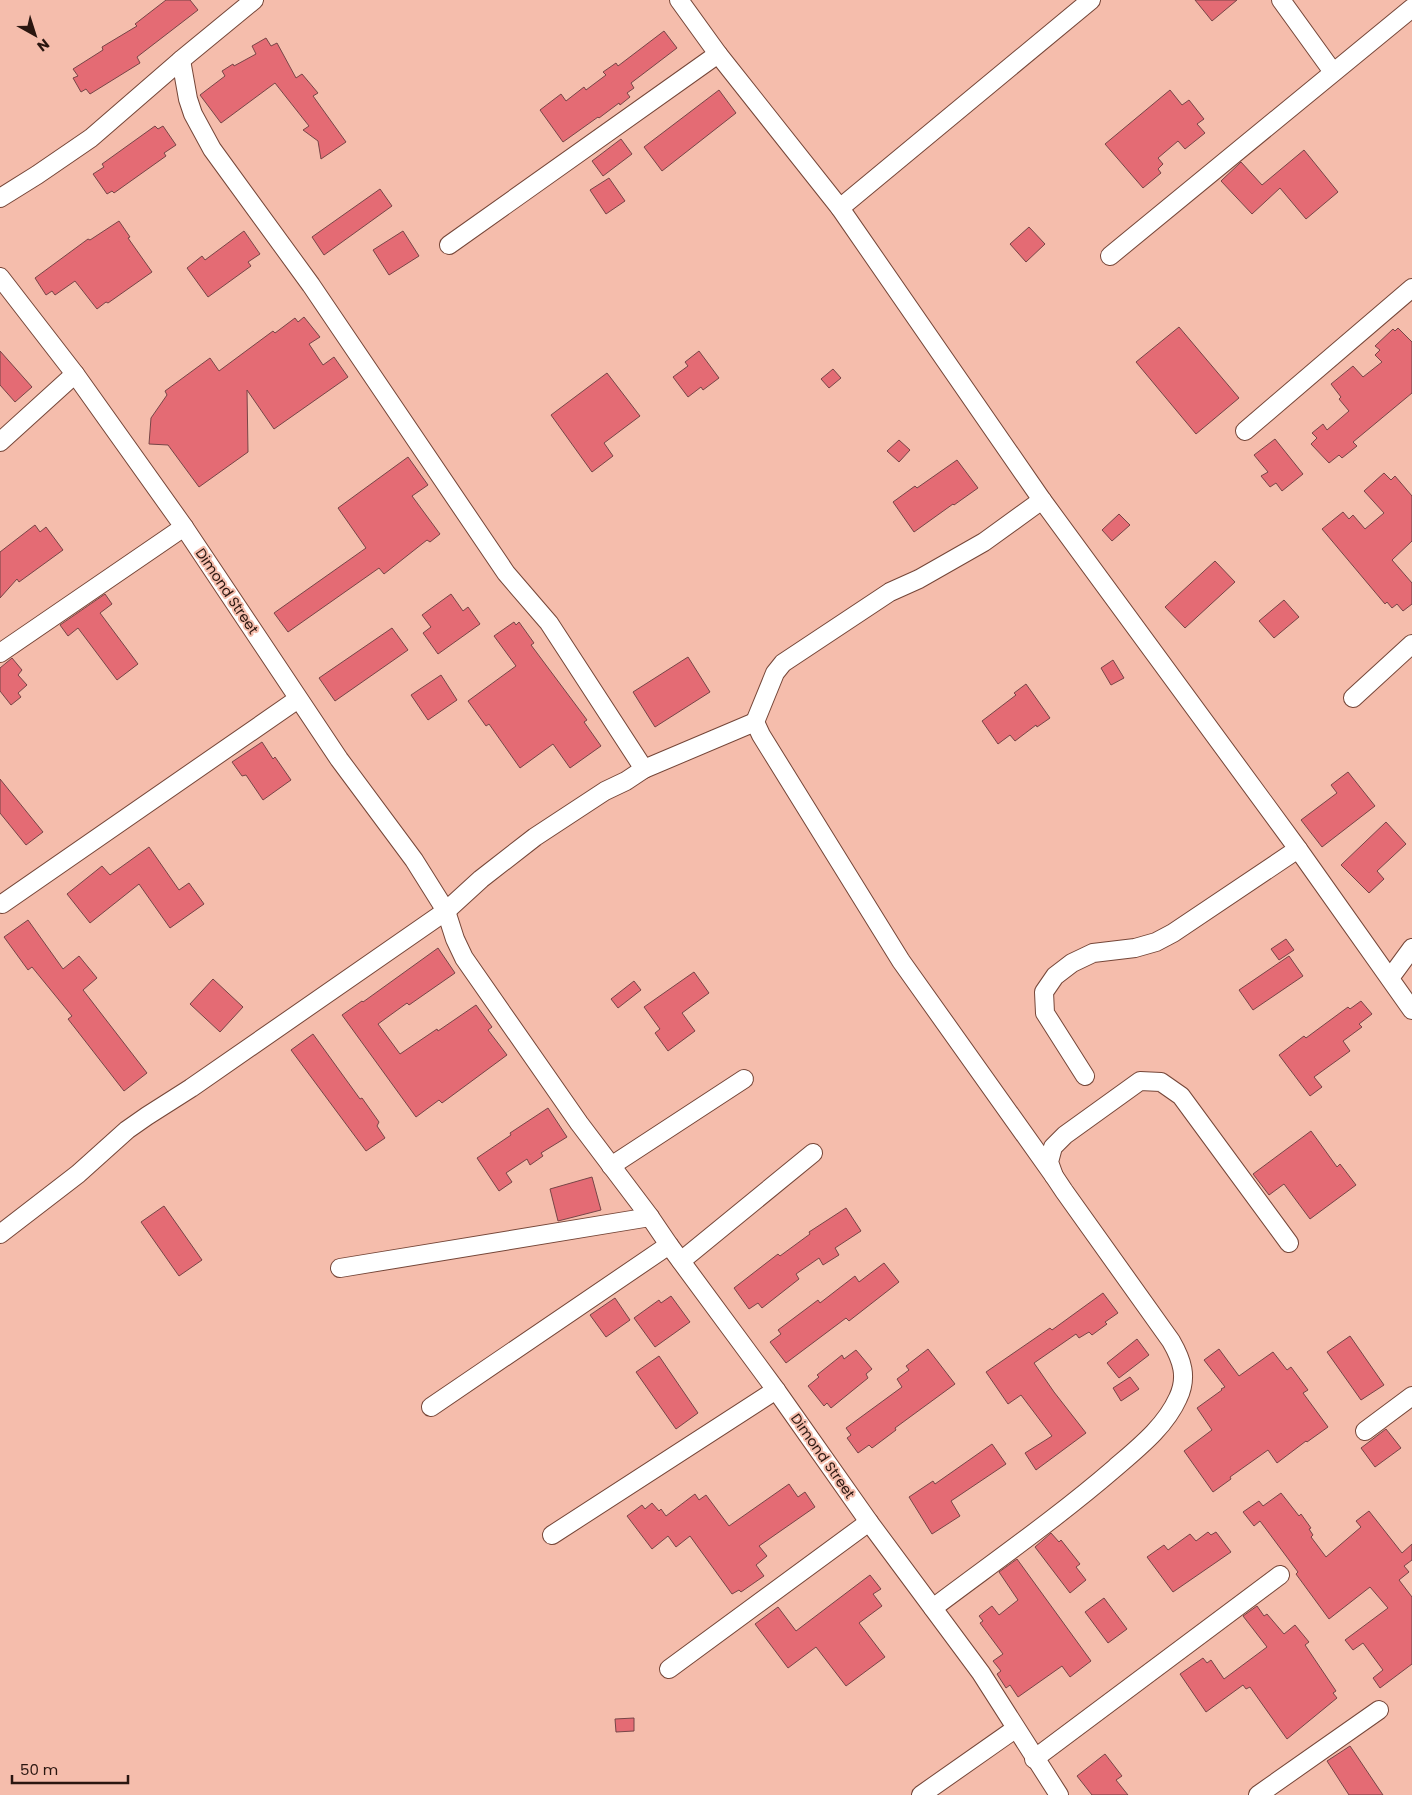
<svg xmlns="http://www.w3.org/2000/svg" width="1412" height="1795" viewBox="0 0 1412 1795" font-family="Poppins,sans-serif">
  <rect width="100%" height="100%" fill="#f5bdac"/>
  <g fill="#e46b74" stroke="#774547">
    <path d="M166 0H190L198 10 137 57 140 63 90 94 86 89 81 92 73 78 78 76 73 69 103 50 102 47 137 26 135 24Z"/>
    <path d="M1195 0H1237L1212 21Z"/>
    <path d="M664 31 677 48 631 83 634 88 627 93 630 97 620 105 619 103 599 118 598 117 563 142 540 110 561 94 566 101 584 87 586 90 606 75 603 72 616 63 618 66Z"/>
    <path d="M266 38 271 46 277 43 296 78 302 74 318 93 313 96 346 142 321 159 318 141 303 130 309 126 275 83 221 123 200 95 225 76 222 71 233 64 234 66 256 54 252 46Z"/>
    <path d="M719 90 736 113 662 171 644 147Z"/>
    <path d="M1170 90 1182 105 1189 100 1204 119 1197 124 1205 133 1185 149 1178 141 1158 158 1163 164 1158 169 1161 173 1143 188 1105 144Z"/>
    <path d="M155 126 158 129 163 126 176 145 164 153 166 156 114 193 112 191 107 194 93 174 104 167 102 164Z"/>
    <path d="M621 139 632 154 603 176 592 161Z"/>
    <path d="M1304 150 1338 192 1306 219 1280 188 1252 214 1221 181 1241 162 1262 185Z"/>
    <path d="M609 178 625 201 606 214 590 190Z"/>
    <path d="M380 189 392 206 324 255 312 237Z"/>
    <path d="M119 221 130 237 128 238 152 272 108 303 106 302 97 309 75 281 55 295 52 291 46 295 35 278 88 239 90 240Z"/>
    <path d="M1029 227 1045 244 1026 262 1010 244Z"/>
    <path d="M244 231 260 254 248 262 251 266 208 297 187 268 202 256 205 260Z"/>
    <path d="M403 231 419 256 389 275 373 250Z"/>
    <path d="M304 317 320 337 309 344 323 365 334 357 348 377 274 429 247 390 248 452 199 487 168 445 149 444 151 418 167 395 165 391 210 358 219 371 273 331 275 333 295 318 298 322Z"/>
    <path d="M1179 327 1239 398 1196 434 1136 362Z"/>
    <path d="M1398 328 1412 342V393L1353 442 1357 446 1342 458 1339 455 1329 463 1311 444 1317 438 1312 433 1323 424 1327 430 1349 411 1339 399 1341 397 1331 384 1353 366 1363 377 1382 362 1375 355 1380 350 1375 346 1393 329 1395 331Z"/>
    <path d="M0 351 32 387 15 402 0 385Z"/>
    <path d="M699 351 719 378 703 390 701 387 688 397 673 377 688 366 685 362Z"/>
    <path d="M833 369 841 378 829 388 821 379Z"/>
    <path d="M607 373 640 416 604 443 613 456 592 472 551 415Z"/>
    <path d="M1275 439 1303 474 1282 491 1276 483 1270 487 1261 476 1268 472 1254 455Z"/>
    <path d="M899 440 910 450 899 462 887 451Z"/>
    <path d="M408 457 428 485 412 496 440 534 430 542 427 540 384 574 379 568 288 632 274 613 366 548 338 508Z"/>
    <path d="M957 460 978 488 954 505 953 504 914 532 893 502 915 486 917 488Z"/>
    <path d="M1384 473 1391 480 1395 476 1412 496V541L1392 560 1412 583V604L1403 611 1397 604 1392 608 1387 602 1385 604 1322 529 1343 512 1349 519 1353 515 1365 529 1384 513 1364 491Z"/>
    <path d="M1119 514 1130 525 1112 541 1102 530Z"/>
    <path d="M35 525 40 532 46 527 63 550 19 582 17 579 0 598V552Z"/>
    <path d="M1215 561 1235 582 1185 628 1165 607Z"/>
    <path d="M105 594 112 604 100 613 138 664 117 680 78 628 68 636 60 625Z"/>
    <path d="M451 594 463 611 468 607 480 624 438 654 423 633 431 627 422 615Z"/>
    <path d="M1284 600 1299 617 1274 638 1259 621Z"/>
    <path d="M514 622 516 625 519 622 534 643 531 645 587 720 584 722 601 746 570 768 553 744 520 768 489 724 486 726 468 701 516 666 494 636Z"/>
    <path d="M392 628 408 650 335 701 319 678Z"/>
    <path d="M688 657 710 692 655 727 633 692Z"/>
    <path d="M12 658 22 670 18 675 27 685 18 693 21 697 11 705 0 691V668Z"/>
    <path d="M1113 660 1124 678 1111 685 1101 668Z"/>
    <path d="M441 675 457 700 428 720 411 695Z"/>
    <path d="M1026 684 1050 718 1037 727 1036 725 1015 741 1010 735 998 744 982 721 1016 695 1014 693Z"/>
    <path d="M262 742 273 759 275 757 291 780 263 800 246 775 242 776 232 762Z"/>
    <path d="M1348 772 1375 806 1322 847 1301 820 1337 793 1331 785Z"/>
    <path d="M0 779 43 832 26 845 0 813Z"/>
    <path d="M1386 822 1406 844 1377 871 1384 879 1369 893 1341 865Z"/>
    <path d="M149 847 179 890 189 883 204 904 170 928 139 884 90 923 67 894 102 866 110 875Z"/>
    <path d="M28 920 63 969 79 956 97 978 83 990 147 1073 124 1091 68 1019 72 1016 32 967 28 970 4 937Z"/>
    <path d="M1286 939 1294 950 1279 960 1271 949Z"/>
    <path d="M438 948 455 973 409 1005 407 1003 378 1024 400 1054 437 1029 438 1031 476 1005 492 1027 488 1030 507 1055 442 1103 439 1100 416 1117 342 1015 362 1001 363 1002Z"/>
    <path d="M1289 956 1303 976 1253 1010 1239 990Z"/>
    <path d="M694 972 709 993 682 1013 695 1031 668 1051 655 1033 660 1029 644 1007Z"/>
    <path d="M213 979 243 1007 220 1032 190 1004Z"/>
    <path d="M634 981 641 990 618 1008 611 999Z"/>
    <path d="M1361 1001 1372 1014 1359 1024 1362 1027 1343 1041 1350 1051 1314 1077 1322 1087 1310 1096 1279 1055 1304 1036 1306 1038 1348 1007 1350 1009Z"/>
    <path d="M313 1034 360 1099 362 1098 379 1122 377 1126 385 1138 366 1151 291 1050Z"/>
    <path d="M548 1108 567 1137 541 1153 543 1156 530 1165 527 1159 506 1173 512 1182 499 1191 477 1158 511 1135 510 1133Z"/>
    <path d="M1311 1131 1337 1167 1340 1164 1356 1185 1310 1219 1284 1184 1269 1195 1253 1174Z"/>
    <path d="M592 1177 601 1210 558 1221 550 1189Z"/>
    <path d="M164 1206 202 1260 179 1276 141 1222Z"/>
    <path d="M846 1208 861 1231 835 1248 839 1255 823 1265 819 1258 796 1274 799 1279 762 1308 758 1303 749 1309 734 1288 778 1254 780 1256 810 1234 809 1232Z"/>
    <path d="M884 1263 899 1282 849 1321 846 1318 786 1363 770 1342 781 1334 778 1330 818 1300 820 1303 855 1276 859 1282Z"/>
    <path d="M1103 1293 1118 1313 1105 1322 1107 1324 1092 1335 1089 1332 1079 1338 1076 1334 1034 1363 1054 1392 1086 1433 1036 1470 1025 1453 1052 1436 1021 1395 1008 1404 986 1372 1050 1328 1052 1330Z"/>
    <path d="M671 1296 690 1322 655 1347 634 1318 659 1300 661 1303Z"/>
    <path d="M615 1298 630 1320 606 1337 590 1315Z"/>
    <path d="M1350 1336 1384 1385 1361 1400 1327 1352Z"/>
    <path d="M1137 1339 1149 1355 1119 1378 1107 1363Z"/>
    <path d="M928 1349 955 1384 895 1428 896 1430 872 1448 869 1445 858 1453 847 1438 851 1435 846 1428 902 1387 897 1379 909 1370 906 1366Z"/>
    <path d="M1219 1349 1239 1376 1273 1352 1287 1370 1291 1367 1308 1390 1303 1393 1328 1427 1307 1442 1306 1441 1277 1463 1268 1450 1230 1477 1231 1479 1213 1492 1184 1451 1212 1430 1197 1408 1222 1390 1221 1389 1225 1387 1204 1360Z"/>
    <path d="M856 1350 872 1369 866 1374 868 1378 831 1408 827 1403 824 1406 808 1386 819 1377 817 1375 842 1355 844 1359Z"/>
    <path d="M659 1356 698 1413 676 1429 636 1372Z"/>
    <path d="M1130 1377 1139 1389 1121 1401 1113 1388Z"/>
    <path d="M1386 1429 1401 1448 1375 1467 1361 1448Z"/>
    <path d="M992 1444 1006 1464 951 1501 960 1516 932 1534 909 1497 933 1481 935 1484Z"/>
    <path d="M789 1484 798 1497 805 1492 815 1507 759 1546 767 1556 756 1565 764 1576 741 1592 739 1590 732 1594 690 1536 676 1547 668 1536 652 1549 627 1516 642 1505 645 1509 652 1503 659 1511 661 1509 666 1516 695 1494 699 1500 706 1495 729 1526Z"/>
    <path d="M1281 1493 1299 1516 1301 1514 1311 1528 1309 1529 1313 1535 1311 1537 1326 1557 1361 1527 1356 1521 1369 1511 1402 1553 1412 1544V1560L1404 1566 1409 1572 1399 1580 1412 1597V1664L1380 1688 1373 1678 1383 1670 1363 1643 1353 1650 1345 1640 1388 1608 1370 1587 1329 1619 1296 1574 1298 1572 1260 1521 1254 1526 1243 1512 1259 1501 1263 1506Z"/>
    <path d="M1208 1532 1211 1535 1216 1532 1231 1552 1173 1592 1147 1557 1164 1545 1168 1550 1190 1534 1196 1541Z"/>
    <path d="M1051 1533 1059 1542 1061 1540 1080 1564 1076 1567 1086 1580 1070 1593 1035 1547Z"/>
    <path d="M1017 1559 1091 1661 1070 1677 1062 1666 1018 1697 1010 1685 1006 1688 997 1674 1001 1671 993 1661 1003 1654 980 1623 983 1621 979 1616 992 1606 999 1615 1018 1600 999 1572Z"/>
    <path d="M870 1575 881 1589 873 1594 882 1606 859 1623 885 1657 846 1686 816 1647 788 1668 755 1624 778 1607 796 1631Z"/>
    <path d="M1104 1598 1127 1629 1108 1643 1085 1612Z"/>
    <path d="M1257 1606 1264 1616 1267 1614 1284 1634 1295 1625 1309 1642 1305 1645 1336 1691 1333 1693 1337 1698 1287 1739 1250 1687 1246 1689 1243 1685 1206 1712 1180 1674 1203 1658 1207 1663 1211 1660 1224 1679 1267 1647 1243 1616Z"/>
    <path d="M634 1718V1731L616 1732 615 1719Z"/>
    <path d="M1350 1746 1383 1795H1349L1327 1761Z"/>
    <path d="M1105 1754 1122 1776 1116 1780 1128 1795H1092L1077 1776Z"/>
  </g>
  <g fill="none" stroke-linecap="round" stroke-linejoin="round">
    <g stroke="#754638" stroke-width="20">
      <g id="minor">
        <path d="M679 0 718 54 840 208 1042 500 1298 849 1412 1010"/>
        <path d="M1281 0 1333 72"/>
        <path d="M181 60 188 99 193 114 212 149 311 285 506 573 549 623 644 769"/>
        <path d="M0 198 37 175 91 138 181 60 254 0"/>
        <path d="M840 208 1091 0"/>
        <path d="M449 245 718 54"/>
        <path d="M1110 256 1412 8"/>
        <path d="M0 277 75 374 184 527 339 759 414 860 446 911 455 939 464 958 579 1123 650 1217 669 1245 776 1390 869 1522 981 1673 1059 1795"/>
        <path d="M1245 431 1412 288"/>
        <path d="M0 442 75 374"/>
        <path d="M0 653 184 527"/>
        <path d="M1353 698 1412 644"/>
        <path d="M755 722 775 673 783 663 890 592 919 579 984 542 1042 500"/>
        <path d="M2 904 298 699"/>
        <path d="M1390 978 1412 948"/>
        <path d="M1085 1076 1045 1013 1044 992 1055 976 1072 963 1093 953 1135 948 1156 942 1173 933 1298 849"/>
        <path d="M611 1166 744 1079"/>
        <path d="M0 1234 78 1174 127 1130 147 1116 191 1088 446 911 481 879 535 837 605 791 626 781 644 769 755 722 761 735 901 961 1054 1176"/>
        <path d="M681 1261 813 1153"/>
        <path d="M340 1268 650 1217"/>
        <path d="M431 1407 669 1245"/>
        <path d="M1365 1431 1412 1396"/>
        <path d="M552 1535 776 1390"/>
        <path d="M933 1608C994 1562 1057 1518 1115 1468 1138 1448 1165 1427 1178 1398 1188 1377 1182 1360 1171 1341L1064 1191 1054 1176 1049 1162 1053 1147 1065 1135 1140 1081 1161 1082 1181 1096 1289 1243"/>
        <path d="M669 1669 869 1522"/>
        <path d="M1034 1759 1280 1575"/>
        <path d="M921 1795 1015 1729"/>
        <path d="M1258 1795 1379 1710"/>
      </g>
    </g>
    <use href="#minor" stroke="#fff" stroke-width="18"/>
  </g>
  <g text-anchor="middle" stroke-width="4" stroke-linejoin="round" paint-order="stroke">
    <g font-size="14" fill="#2a1610" stroke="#f5bdac">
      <text transform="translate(227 591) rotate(56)" y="5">Dimond Street</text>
      <text transform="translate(823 1456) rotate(55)" y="5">Dimond Street</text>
    </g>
  </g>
  <g transform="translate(35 35) rotate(141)" stroke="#f5bdac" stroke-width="4" paint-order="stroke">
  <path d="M0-4L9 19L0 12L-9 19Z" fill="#2a1610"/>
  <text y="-8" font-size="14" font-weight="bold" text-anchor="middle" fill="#2a1610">N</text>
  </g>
  <path d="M12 1775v8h116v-8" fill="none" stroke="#2a1610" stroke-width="2.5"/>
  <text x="20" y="1775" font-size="15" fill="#2a1610" stroke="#f5bdac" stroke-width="4" paint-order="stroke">50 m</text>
</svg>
